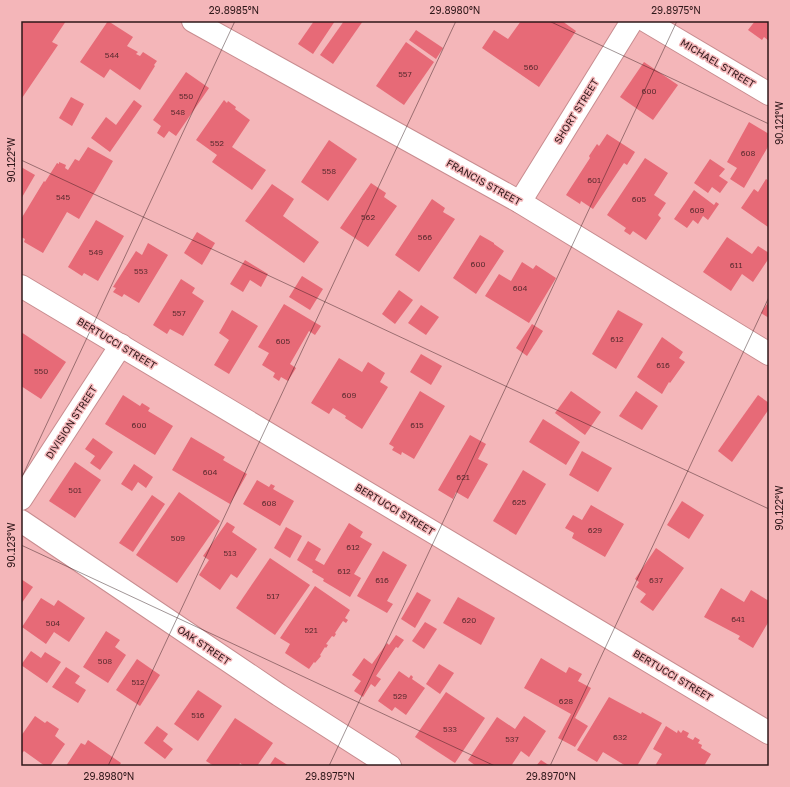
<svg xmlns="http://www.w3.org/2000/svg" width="790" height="787" viewBox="0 0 790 787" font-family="'Golos Text',sans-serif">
  <rect width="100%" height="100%" fill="#f4b6b9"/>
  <g fill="#e76a77">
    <path d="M21 21H66L52 42 58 45 22 98H21Z"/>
    <path d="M108 21 133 37 127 46 138 52 136 54 140 56 143 52 157 61 154 65 155 66 140 90 110 69 104 78 80 62Z"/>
    <path d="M314 21H335L313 54 298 44Z"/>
    <path d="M344 21H363L333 64 320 55Z"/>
    <path d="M521 21H562L576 31 539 87 482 48 494 30 508 39Z"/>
    <path d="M755 21H769V41L764 37 762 40 748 30Z"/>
    <path d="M416 30 443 48 436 59 409 40Z"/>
    <path d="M406 42 434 62 404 105 376 86Z"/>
    <path d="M644 62 678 85 653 120 620 97Z"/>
    <path d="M186 72 209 88 176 136 169 131 164 138 157 133 161 126 153 120Z"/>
    <path d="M71 97 84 104 72 126 59 118Z"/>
    <path d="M134 100 142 106 110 152 91 138 106 117 116 125Z"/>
    <path d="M224 100 227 103 228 101 236 107 235 109 250 120 232 147 266 170 252 190 212 162 217 155 196 140Z"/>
    <path d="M749 122 769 134V145L744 188 730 179 737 168 727 162Z"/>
    <path d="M607 134 635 152 627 165 624 163 593 209 581 201 580 204 566 195 590 158 589 156 597 144 599 146Z"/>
    <path d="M329 140 357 159 328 201 301 182Z"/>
    <path d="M88 147 113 161 79 219 67 212 43 253 24 242 25 239 21 237V219L44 181 45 182 57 163 59 164V162L66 165 65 168 68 170 75 159 79 161Z"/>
    <path d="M645 158 668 173 654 195 666 203 658 215 661 218 646 240 633 231 630 235 624 231 626 228 607 215Z"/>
    <path d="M710 159 725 169 719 176 728 182 720 193 712 187 708 193 694 183Z"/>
    <path d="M21 167 35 175 21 199Z"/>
    <path d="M766 179 769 181 768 227 741 208 754 189 758 192Z"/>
    <path d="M371 183 386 193 384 197 397 206 368 247 340 228Z"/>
    <path d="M272 184 294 199 283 216 319 242 304 263 245 221Z"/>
    <path d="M694 190 714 205 716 202 719 204 708 220 703 216 698 224 693 220 687 228 674 219Z"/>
    <path d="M432 199 445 208 443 212 455 219 419 272 395 255Z"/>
    <path d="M96 220 124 236 98 281 84 273 82 276 68 267Z"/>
    <path d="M197 232 215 243 202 265 184 253Z"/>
    <path d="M480 235 494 243V244L504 251 476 294 453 278Z"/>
    <path d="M727 237 752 254 758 246 769 253V258L753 282 742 274 731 291 703 272Z"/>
    <path d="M148 243 168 255 139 303 124 294 122 297 113 292 116 288 113 287 136 251 142 255Z"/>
    <path d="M245 260 268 274 261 287 250 280 243 292 230 284Z"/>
    <path d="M522 262 533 269 536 265 556 278 529 323 485 296 499 274 511 281Z"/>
    <path d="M302 276 323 289 310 310 289 297Z"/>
    <path d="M181 279 195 288 192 293 204 301 183 336 170 329 167 334 153 325Z"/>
    <path d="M399 290 413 300 395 324 382 314Z"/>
    <path d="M769 301V318L761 313Z"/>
    <path d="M284 304 321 326 315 335 309 331 290 364 296 368 288 381 281 377 279 381 273 377 275 373 262 365 269 353 258 347Z"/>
    <path d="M421 305 439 317 426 335 408 323Z"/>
    <path d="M232 310 258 326 229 374 214 365 229 340 219 333Z"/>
    <path d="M618 310 643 324 616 369 592 354Z"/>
    <path d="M532 324 543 331 527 356 516 348Z"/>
    <path d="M21 332 66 362 41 399 21 386 22 381 21 380Z"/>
    <path d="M662 337 683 352 679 358 685 362 670 383 669 382 662 394 637 377Z"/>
    <path d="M421 354 442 366 431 385 410 372Z"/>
    <path d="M339 358 362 372 368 362 385 373 380 382 388 387 362 429 345 418 346 416 333 408 329 414 311 403Z"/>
    <path d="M420 391 445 406 414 459 402 452 401 455 392 450 394 447 389 444Z"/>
    <path d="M571 391 601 412 585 435 555 413Z"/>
    <path d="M636 391 658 406 642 430 619 416Z"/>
    <path d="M123 395 140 406 142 403 150 408 148 411 173 426 155 455 105 424Z"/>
    <path d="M758 395 769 403V409L732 462 718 451Z"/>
    <path d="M543 419 580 442 566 465 529 442Z"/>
    <path d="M470 435 486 444 478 459 488 464 468 499 456 492 453 499 438 490Z"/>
    <path d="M191 437 225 457 223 460 247 474 230 504 172 470Z"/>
    <path d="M93 438 113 452 100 470 90 463 95 456 85 449Z"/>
    <path d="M582 451 612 468 598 492 569 475Z"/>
    <path d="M75 462 101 480 75 518 49 501Z"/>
    <path d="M134 464 153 477 146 488 138 482 132 491 121 484Z"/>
    <path d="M523 470 546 484 516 535 493 521Z"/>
    <path d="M257 480 269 487 271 484 275 486 273 489 294 501 280 526 243 504Z"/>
    <path d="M179 492 220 521 177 583 136 555Z"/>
    <path d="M152 495 165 504 133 552 119 543Z"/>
    <path d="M682 501 704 515 689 539 667 525Z"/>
    <path d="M591 505 624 524 605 557 572 538 574 533 565 528 573 515 582 520Z"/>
    <path d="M227 522 235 527 232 532 257 549 237 578 231 574 220 590 199 575 209 560 203 556Z"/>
    <path d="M349 523 363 532 360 537 372 544 354 574 361 578 350 597 323 581 324 579 312 572 313 570 297 560 308 541 321 549 315 560 324 565Z"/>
    <path d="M286 527 302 536 290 558 274 548Z"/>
    <path d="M656 548 684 568 653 611 640 602 646 594 636 587 639 582 635 579Z"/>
    <path d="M383 551 407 565 387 601 393 604 387 613 357 596Z"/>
    <path d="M270 558 310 585 275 635 236 608Z"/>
    <path d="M21 579 33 587 21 604Z"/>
    <path d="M315 586 350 610 345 618 348 620 346 623 343 621 335 633 336 634 334 637 332 636 326 644 328 645 326 648 325 647 320 655 321 656 315 663 314 662 309 669 285 653 290 644 280 638Z"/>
    <path d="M721 588 744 602 751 590 769 601V621L753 648 738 639 740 636 704 617Z"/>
    <path d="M417 592 431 600 415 628 401 619Z"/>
    <path d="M458 597 495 618 481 645 443 623Z"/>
    <path d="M41 598 54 606 58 600 85 618 69 642 54 632 46 644 22 627Z"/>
    <path d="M425 622 437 629 424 649 412 641Z"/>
    <path d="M106 631 120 640 115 647 126 655 108 683 83 667Z"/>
    <path d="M396 635 404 640 398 648 396 647 376 676 381 679 375 687 371 684 363 697 354 691 361 681 352 675 364 658 372 664 387 643 389 645Z"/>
    <path d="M31 651 41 658 45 652 61 662 47 683 21 665Z"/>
    <path d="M541 658 566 673 569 667 582 674 578 681 591 688 575 718 588 726 575 747 558 738 571 714 524 688Z"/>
    <path d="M137 659 160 675 140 706 116 690Z"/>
    <path d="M439 664 454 673 440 694 426 684Z"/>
    <path d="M66 667 80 676 75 683 86 690 78 703 52 687Z"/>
    <path d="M399 671 409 678 411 675 413 677 412 679 425 688 406 715 395 707 392 711 378 701Z"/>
    <path d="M198 690 222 706 198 741 174 724Z"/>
    <path d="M446 692 485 718 455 763 415 737Z"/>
    <path d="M609 697 641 714 642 712 662 723 637 766H626L603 752 597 762 577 750Z"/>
    <path d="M35 716 45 723 47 721 59 729 55 736 65 744 50 766H45L24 751 22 753 21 752V736Z"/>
    <path d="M524 716 546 731 529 757 521 751 511 766H476L468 760 497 717 515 729Z"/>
    <path d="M235 718 273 743 257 766H244L240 763 239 766H214L206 761Z"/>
    <path d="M157 726 168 734 163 741 173 749 165 759 144 743Z"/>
    <path d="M666 726 677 733 678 730 681 733 683 730 689 733 687 737 693 740 695 737 700 740 698 743 702 745 701 748 711 754 704 766H655L662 754 653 749Z"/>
    <path d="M88 740 121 763 119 766H66L81 743 85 745Z"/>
    <path d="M275 757 289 766H269Z"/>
    <path d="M541 760 550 766H536Z"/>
  </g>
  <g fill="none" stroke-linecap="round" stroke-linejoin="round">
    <g stroke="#c88c8f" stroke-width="24">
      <g id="minor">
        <path d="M193 21 520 202 769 354"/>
        <path d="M646 21 769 94"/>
        <path d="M520 202 632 21"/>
        <path d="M21 286 769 733"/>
        <path d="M21 499 121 345"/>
        <path d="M21 521 279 695 390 766"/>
      </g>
    </g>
    <use href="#minor" stroke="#fff" stroke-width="22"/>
  </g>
  <path fill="none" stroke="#2e1719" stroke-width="1" stroke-opacity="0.45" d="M549 21 769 124M21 160 769 509M21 479 235 21M21 545 495 766M108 766 456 21M329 766 677 21M550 766 769 297"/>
  <g text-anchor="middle" stroke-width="3" stroke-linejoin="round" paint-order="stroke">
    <g font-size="8" fill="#5c2c30">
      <text x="112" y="58">544</text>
      <text x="531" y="70">560</text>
      <text x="405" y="77">557</text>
      <text x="649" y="94">600</text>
      <text x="186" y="99">550</text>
      <text x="178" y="115">548</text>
      <text x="217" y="146">552</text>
      <text x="748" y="156">608</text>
      <text x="329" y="174">558</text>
      <text x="594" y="183">601</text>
      <text x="63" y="200">545</text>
      <text x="639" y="202">605</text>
      <text x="697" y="213">609</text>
      <text x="368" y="220">562</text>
      <text x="425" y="240">566</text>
      <text x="96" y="255">549</text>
      <text x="478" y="267">600</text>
      <text x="736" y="268">611</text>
      <text x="141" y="274">553</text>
      <text x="520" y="291">604</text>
      <text x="179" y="316">557</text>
      <text x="617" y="342">612</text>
      <text x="283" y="344">605</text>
      <text x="663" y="368">616</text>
      <text x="41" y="374">550</text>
      <text x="349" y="398">609</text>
      <text x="139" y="428">600</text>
      <text x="417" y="428">615</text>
      <text x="210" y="475">604</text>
      <text x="463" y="480">621</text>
      <text x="75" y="493">501</text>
      <text x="519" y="505">625</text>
      <text x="269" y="506">608</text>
      <text x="595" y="533">629</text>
      <text x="178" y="541">509</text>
      <text x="353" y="550">612</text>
      <text x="230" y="556">513</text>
      <text x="344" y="574">612</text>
      <text x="382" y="583">616</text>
      <text x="656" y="583">637</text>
      <text x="273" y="599">517</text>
      <text x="738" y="622">641</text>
      <text x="469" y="623">620</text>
      <text x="53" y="626">504</text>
      <text x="311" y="633">521</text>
      <text x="105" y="664">508</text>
      <text x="138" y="685">512</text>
      <text x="400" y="699">529</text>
      <text x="566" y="704">628</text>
      <text x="198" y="718">516</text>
      <text x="450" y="732">533</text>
      <text x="620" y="740">632</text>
      <text x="512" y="742">537</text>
    </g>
    <g font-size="10" fill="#2e1719" stroke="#f4b6b9">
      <text transform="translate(718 63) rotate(31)" y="4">MICHAEL STREET</text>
      <text transform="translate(576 111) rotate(-58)" y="4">SHORT STREET</text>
      <text transform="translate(484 182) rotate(29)" y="4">FRANCIS STREET</text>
      <text transform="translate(117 343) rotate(31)" y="4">BERTUCCI STREET</text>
      <text transform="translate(71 422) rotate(-57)" y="4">DIVISION STREET</text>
      <text transform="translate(395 509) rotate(31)" y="4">BERTUCCI STREET</text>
      <text transform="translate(204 645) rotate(34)" y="4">OAK STREET</text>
      <text transform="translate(673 675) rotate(31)" y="4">BERTUCCI STREET</text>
    </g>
  </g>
  <rect width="790" height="787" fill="none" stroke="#f4b6b9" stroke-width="44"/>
  <rect x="22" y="22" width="746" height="743" fill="none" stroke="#2e1719" stroke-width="1.5"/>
  <g font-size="10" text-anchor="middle" fill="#2e1719">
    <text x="234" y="14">29.8985°N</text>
    <text x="455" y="14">29.8980°N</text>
    <text x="676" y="14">29.8975°N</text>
    <text transform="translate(779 123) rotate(-90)" y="4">90.121°W</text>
    <text transform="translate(11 160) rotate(-90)" y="4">90.122°W</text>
    <text transform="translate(779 508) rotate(-90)" y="4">90.122°W</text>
    <text transform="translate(11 545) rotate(-90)" y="4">90.123°W</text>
    <text x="109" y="780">29.8980°N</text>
    <text x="330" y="780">29.8975°N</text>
    <text x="551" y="780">29.8970°N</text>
  </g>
</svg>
